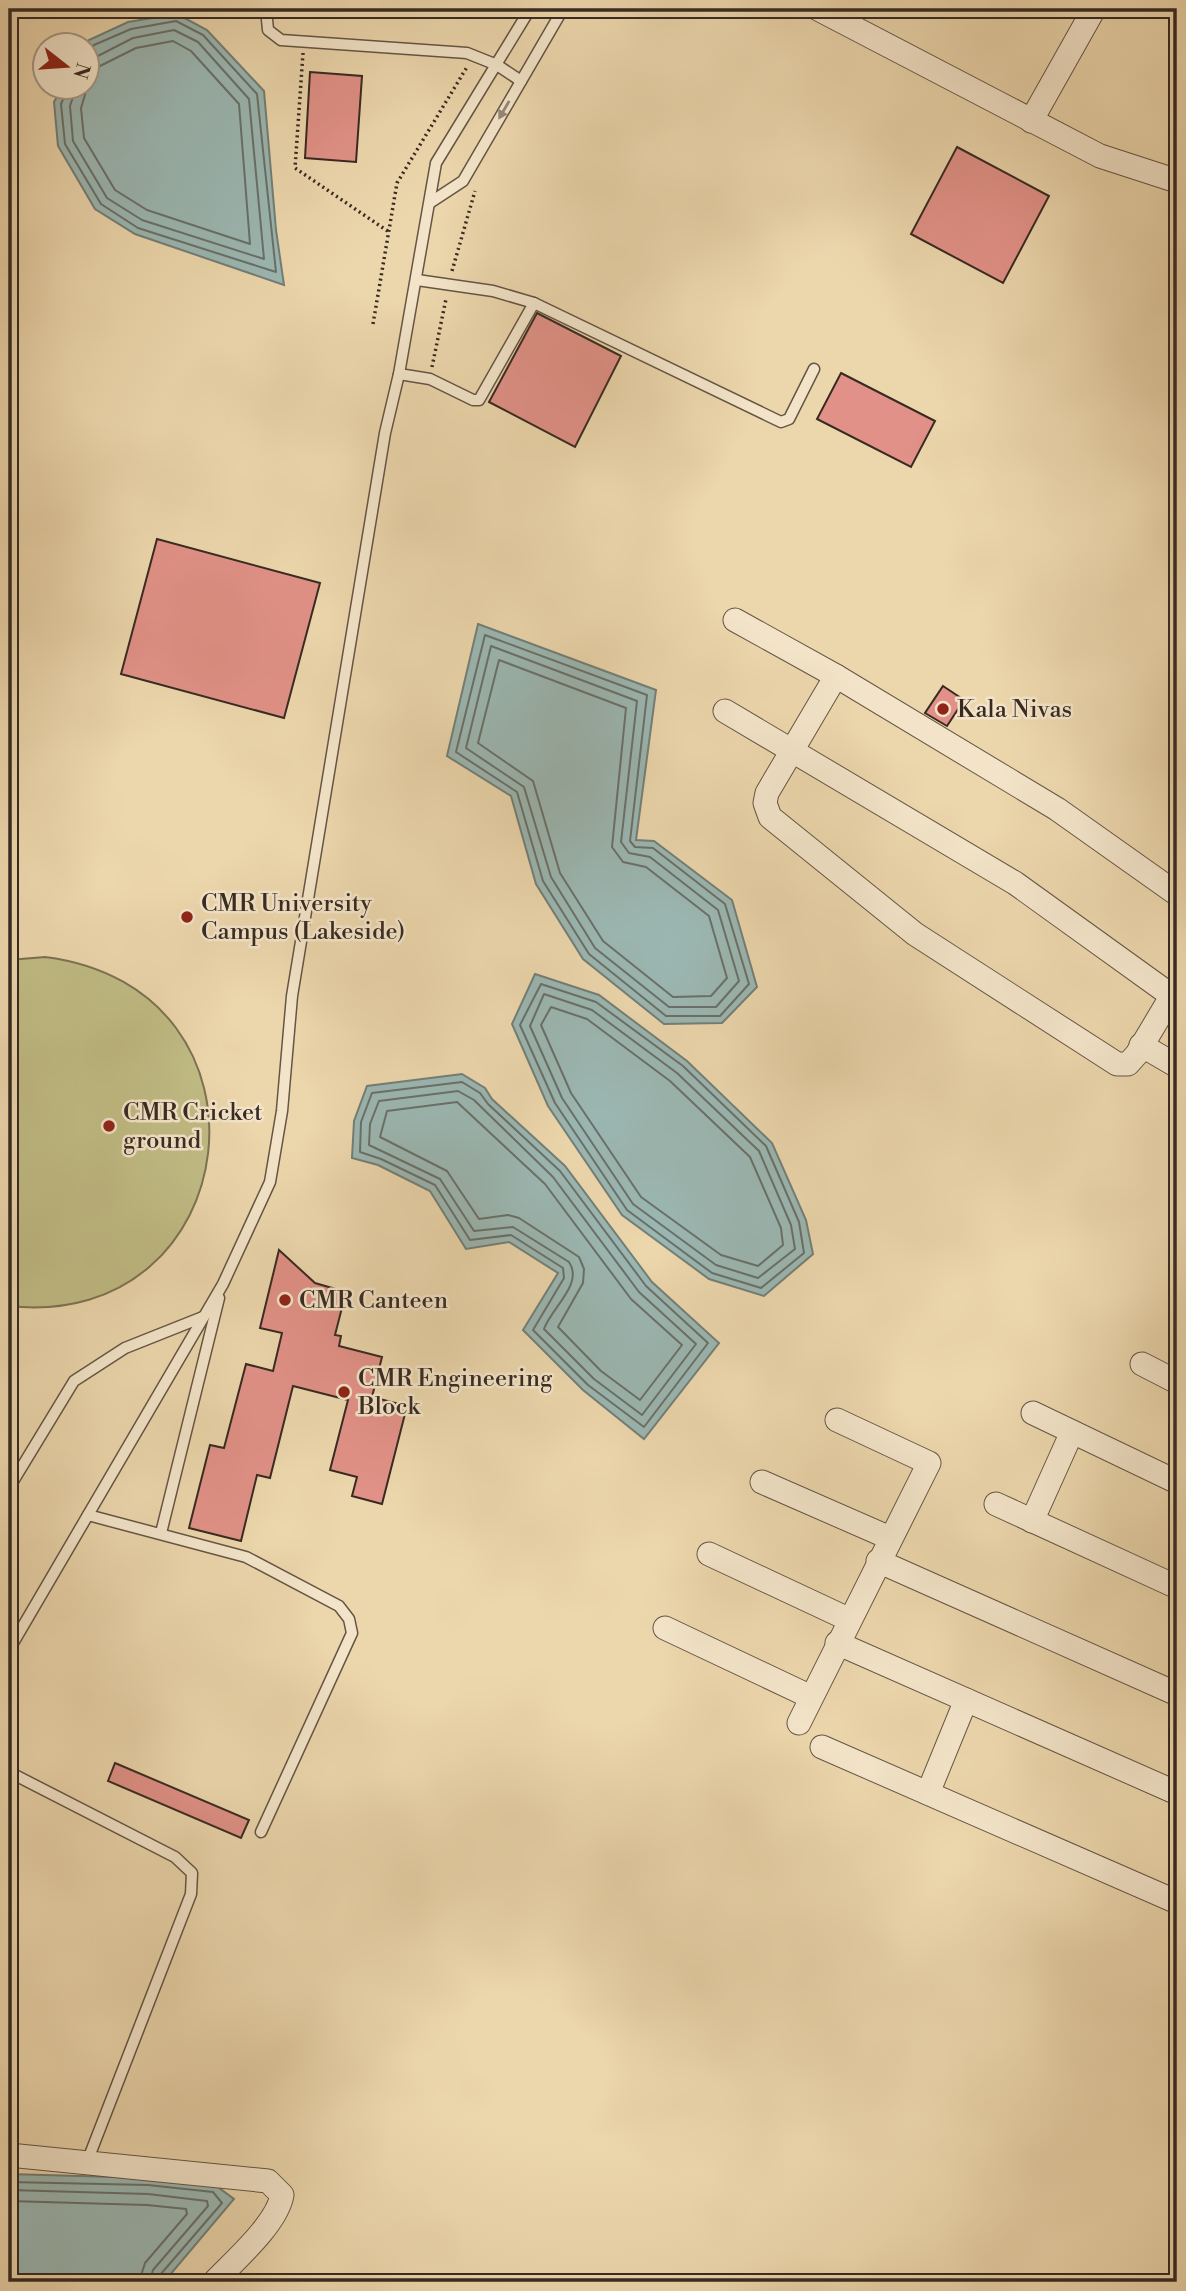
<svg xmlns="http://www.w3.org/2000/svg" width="1186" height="2291" viewBox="0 0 1186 2291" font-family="'Libre Bodoni',serif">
  <rect width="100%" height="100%" fill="#ecd6ac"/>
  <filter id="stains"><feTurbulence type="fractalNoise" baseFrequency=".00286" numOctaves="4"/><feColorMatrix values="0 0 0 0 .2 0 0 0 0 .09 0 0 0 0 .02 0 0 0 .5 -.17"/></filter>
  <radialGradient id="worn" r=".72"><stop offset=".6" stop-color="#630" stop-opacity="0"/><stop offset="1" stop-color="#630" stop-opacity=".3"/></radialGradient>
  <path fill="#c0bb84" stroke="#7c7253" stroke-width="2" d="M45 957C290 988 247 1332 9 1306V960Z"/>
  <g fill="#9bb7b2" stroke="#737f78" stroke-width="2">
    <path d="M177 14 207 30 264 91 276 230 284 285 135 234 95 209 58 146 54 102 62 88H88L86 45 89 40 128 22Z"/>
    <path d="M478 624 656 690 636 840 654 841 732 900 757 987 722 1023 664 1024 583 959 536 884 511 796 447 756Z"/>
    <path d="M535 974 599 995 687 1061 772 1143 806 1220 813 1254 764 1296 709 1279 622 1215 548 1106 512 1024Z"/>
    <path d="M462 1074 485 1088 492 1099 565 1166 652 1282 719 1343 644 1439 583 1390 523 1330 558 1273 509 1242 466 1249 430 1191 378 1165 352 1158 354 1121 367 1086Z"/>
    <path d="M9 2174 149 2178 215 2185 234 2199 164 2282H9Z"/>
  </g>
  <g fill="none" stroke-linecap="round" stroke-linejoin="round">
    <g stroke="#69706a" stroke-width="2">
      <path d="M68 88 61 104 65 144 101 204 138 228 276 272 257 94 203 35 176 21 131 29 94 45 88 52"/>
      <path d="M76 88 70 106 73 141 107 198 142 220 264 259 249 99 198 42 174 30 133 38 88 61"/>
      <path d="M87 88 81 108 84 138 115 190 147 210 250 244 239 104 191 51 173 41 136 48 88 72"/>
      <path d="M485 635 647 695 630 841 635 847 653 848 725 904 749 984 720 1016H666L589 954 543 881 517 792 456 752Z"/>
      <path d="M491 646 637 701 621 842 629 853 650 857 718 910 739 981 716 1007H669L595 948 551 877 524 787 466 748Z"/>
      <path d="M499 660 626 708 612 847 623 862 646 867 709 916 727 978 711 996 673 997 603 941 560 873 533 781 478 743Z"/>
      <path d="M541 984 596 1002 683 1066 766 1146 799 1222 804 1253 761 1288 712 1273 627 1210 555 1103 520 1025Z"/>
      <path d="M544 994 592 1010 677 1073 759 1151 791 1225 795 1249 758 1278 716 1265 633 1204 562 1098 530 1026Z"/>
      <path d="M551 1007 587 1019 670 1081 750 1157 781 1228 783 1245 758 1266 721 1255 641 1197 571 1093 541 1025Z"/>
      <path d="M462 1082 480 1093 488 1104 560 1171 646 1286 708 1343 644 1427 588 1385 533 1330 564 1278 563 1268 511 1235 470 1240 435 1185 381 1159 360 1152 361 1122 372 1093Z"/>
      <path d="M458 1091 474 1100 553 1177 639 1292 696 1344 642 1415 594 1379 544 1329C551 1308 584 1284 569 1262L513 1227 474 1231 440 1179 369 1145 370 1124 379 1101Z"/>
      <path d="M457 1102 545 1184 631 1299 682 1345 640 1400 601 1371 558 1327 583 1283 584 1269 579 1257 519 1218 508 1215 479 1219 447 1171 380 1137 387 1111Z"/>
      <path d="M9 2182 148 2185 213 2192 222 2203 160 2275 159 2282"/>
      <path d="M9 2190 148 2194 207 2201 208 2206 153 2270 150 2282"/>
      <path d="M9 2201 147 2205 186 2209 187 2214 145 2263 139 2282"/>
    </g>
  </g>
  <g fill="#e19187" stroke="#372a22" stroke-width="2">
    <path d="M310 72 362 76 356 162 305 158Z"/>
    <path d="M957 147 1049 196 1003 283 911 234Z"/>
    <path d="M537 313 621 356 575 447 489 402Z"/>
    <path d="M841 373 935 421 911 467 817 419Z"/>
    <path d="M157 539 320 583 284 718 121 674Z"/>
    <path d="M943 686 964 700 947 726 925 713Z"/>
    <path d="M279 1250 315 1283 346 1292 335 1335 341 1336 339 1346 382 1357 372 1397 407 1406 382 1504 352 1496 357 1477 330 1470 348 1400 293 1386 270 1478 257 1475 241 1541 189 1528 210 1445 224 1448 246 1364 273 1371 282 1333 260 1328Z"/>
    <path d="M115 1763 249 1820 241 1838 108 1781Z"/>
  </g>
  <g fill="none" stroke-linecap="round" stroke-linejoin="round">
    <g stroke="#645544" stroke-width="13">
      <g id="lane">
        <path d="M266 9 268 30 281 40 467 53 497 65 521 81"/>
        <path d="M431 202 463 181 563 9"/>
        <path d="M417 280 493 291 534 303 781 422 789 419 814 369"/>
        <path d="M399 374 430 379 473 400H479L534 303"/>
        <path d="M9 1488 74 1381 125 1348 203 1317"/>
        <path d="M88 1515 246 1557 339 1606 349 1619 352 1633 261 1832"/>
        <path d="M161 1533 219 1298"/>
        <path d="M9 1650 223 1284 270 1182 282 1111 292 996 385 433 399 374 436 163 530 9"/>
        <path d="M9 1772 175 1857 192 1873 191 1894 87 2162"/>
      </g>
    </g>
    <g stroke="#645544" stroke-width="25">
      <g id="street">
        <path d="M818 9 1100 156 1177 181"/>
        <path d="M1031 121 1094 9"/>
        <path d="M735 620 836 676"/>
        <path d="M725 711 1015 883 1172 996"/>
        <path d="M1177 894 1057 809 836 676 767 793 765 803 770 817 915 934 1117 1064H1128L1137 1054 1177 987"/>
        <path d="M1141 1045 1177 1066"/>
        <path d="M1142 1364 1177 1382"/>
        <path d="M1033 1413 1177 1482"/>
        <path d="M762 1482 890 1538"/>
        <path d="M996 1504 1177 1587"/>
        <path d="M1032 1521 1072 1432"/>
        <path d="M709 1554 848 1619"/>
        <path d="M878 1561 1177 1694"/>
        <path d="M665 1628 811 1697"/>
        <path d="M837 1643 1177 1793"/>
        <path d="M799 1723 929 1463 837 1420"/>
        <path d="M822 1747 1177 1902"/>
        <path d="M928 1793 966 1700"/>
        <path d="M9 2155 268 2181 282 2195C277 2224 234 2261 214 2282"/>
      </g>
    </g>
    <g stroke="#372a22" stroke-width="3.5" stroke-dasharray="2 3.5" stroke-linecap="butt">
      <path d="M303 53 295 168 389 232"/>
      <path d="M452 271 475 191"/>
      <path d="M373 324 397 183 467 67"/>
      <path d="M432 367 446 299"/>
    </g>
    <use href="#lane" stroke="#f3e4c9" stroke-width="10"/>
    <use href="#street" stroke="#f3e4c9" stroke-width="23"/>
  </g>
  <defs><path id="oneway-solid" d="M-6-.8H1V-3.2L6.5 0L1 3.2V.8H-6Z" transform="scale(1.75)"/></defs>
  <use fill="#958776" href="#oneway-solid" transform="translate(504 110) rotate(120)"/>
  <g fill="#8f2418" stroke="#f3e4c9" stroke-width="2.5">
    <circle cx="943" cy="709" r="7"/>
    <circle cx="187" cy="917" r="7"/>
    <circle cx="109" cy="1126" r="7"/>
    <circle cx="285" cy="1300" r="7"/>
    <circle cx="344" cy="1392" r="7"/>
  </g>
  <g text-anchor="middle" stroke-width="5" stroke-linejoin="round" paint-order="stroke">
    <g font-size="24" fill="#372a22" stroke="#f3e4c9" text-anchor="start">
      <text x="957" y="717">Kala Nivas</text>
      <text x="201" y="911">CMR University<tspan x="201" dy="28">Campus (Lakeside)</tspan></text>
      <text x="123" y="1120">CMR Cricket<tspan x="123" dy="28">ground</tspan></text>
      <text x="299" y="1308">CMR Canteen</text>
      <text x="358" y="1386">CMR Engineering<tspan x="358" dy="28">Block</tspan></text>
    </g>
  </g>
  <rect width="1186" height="2291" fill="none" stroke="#ecd6ac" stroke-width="35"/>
  <rect x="10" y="10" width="1165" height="2270" fill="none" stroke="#372a22" stroke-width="3.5"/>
  <rect x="18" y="18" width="1151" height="2256" fill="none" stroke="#372a22" stroke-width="2"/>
  <g transform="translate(66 66) rotate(107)"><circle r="33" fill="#f3e4c9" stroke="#a89a86" stroke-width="2"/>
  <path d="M0-5L12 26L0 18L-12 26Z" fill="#8f2418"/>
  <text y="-10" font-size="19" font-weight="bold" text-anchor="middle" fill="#372a22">N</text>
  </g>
  <rect width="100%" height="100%" filter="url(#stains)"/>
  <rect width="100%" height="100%" fill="url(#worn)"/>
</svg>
